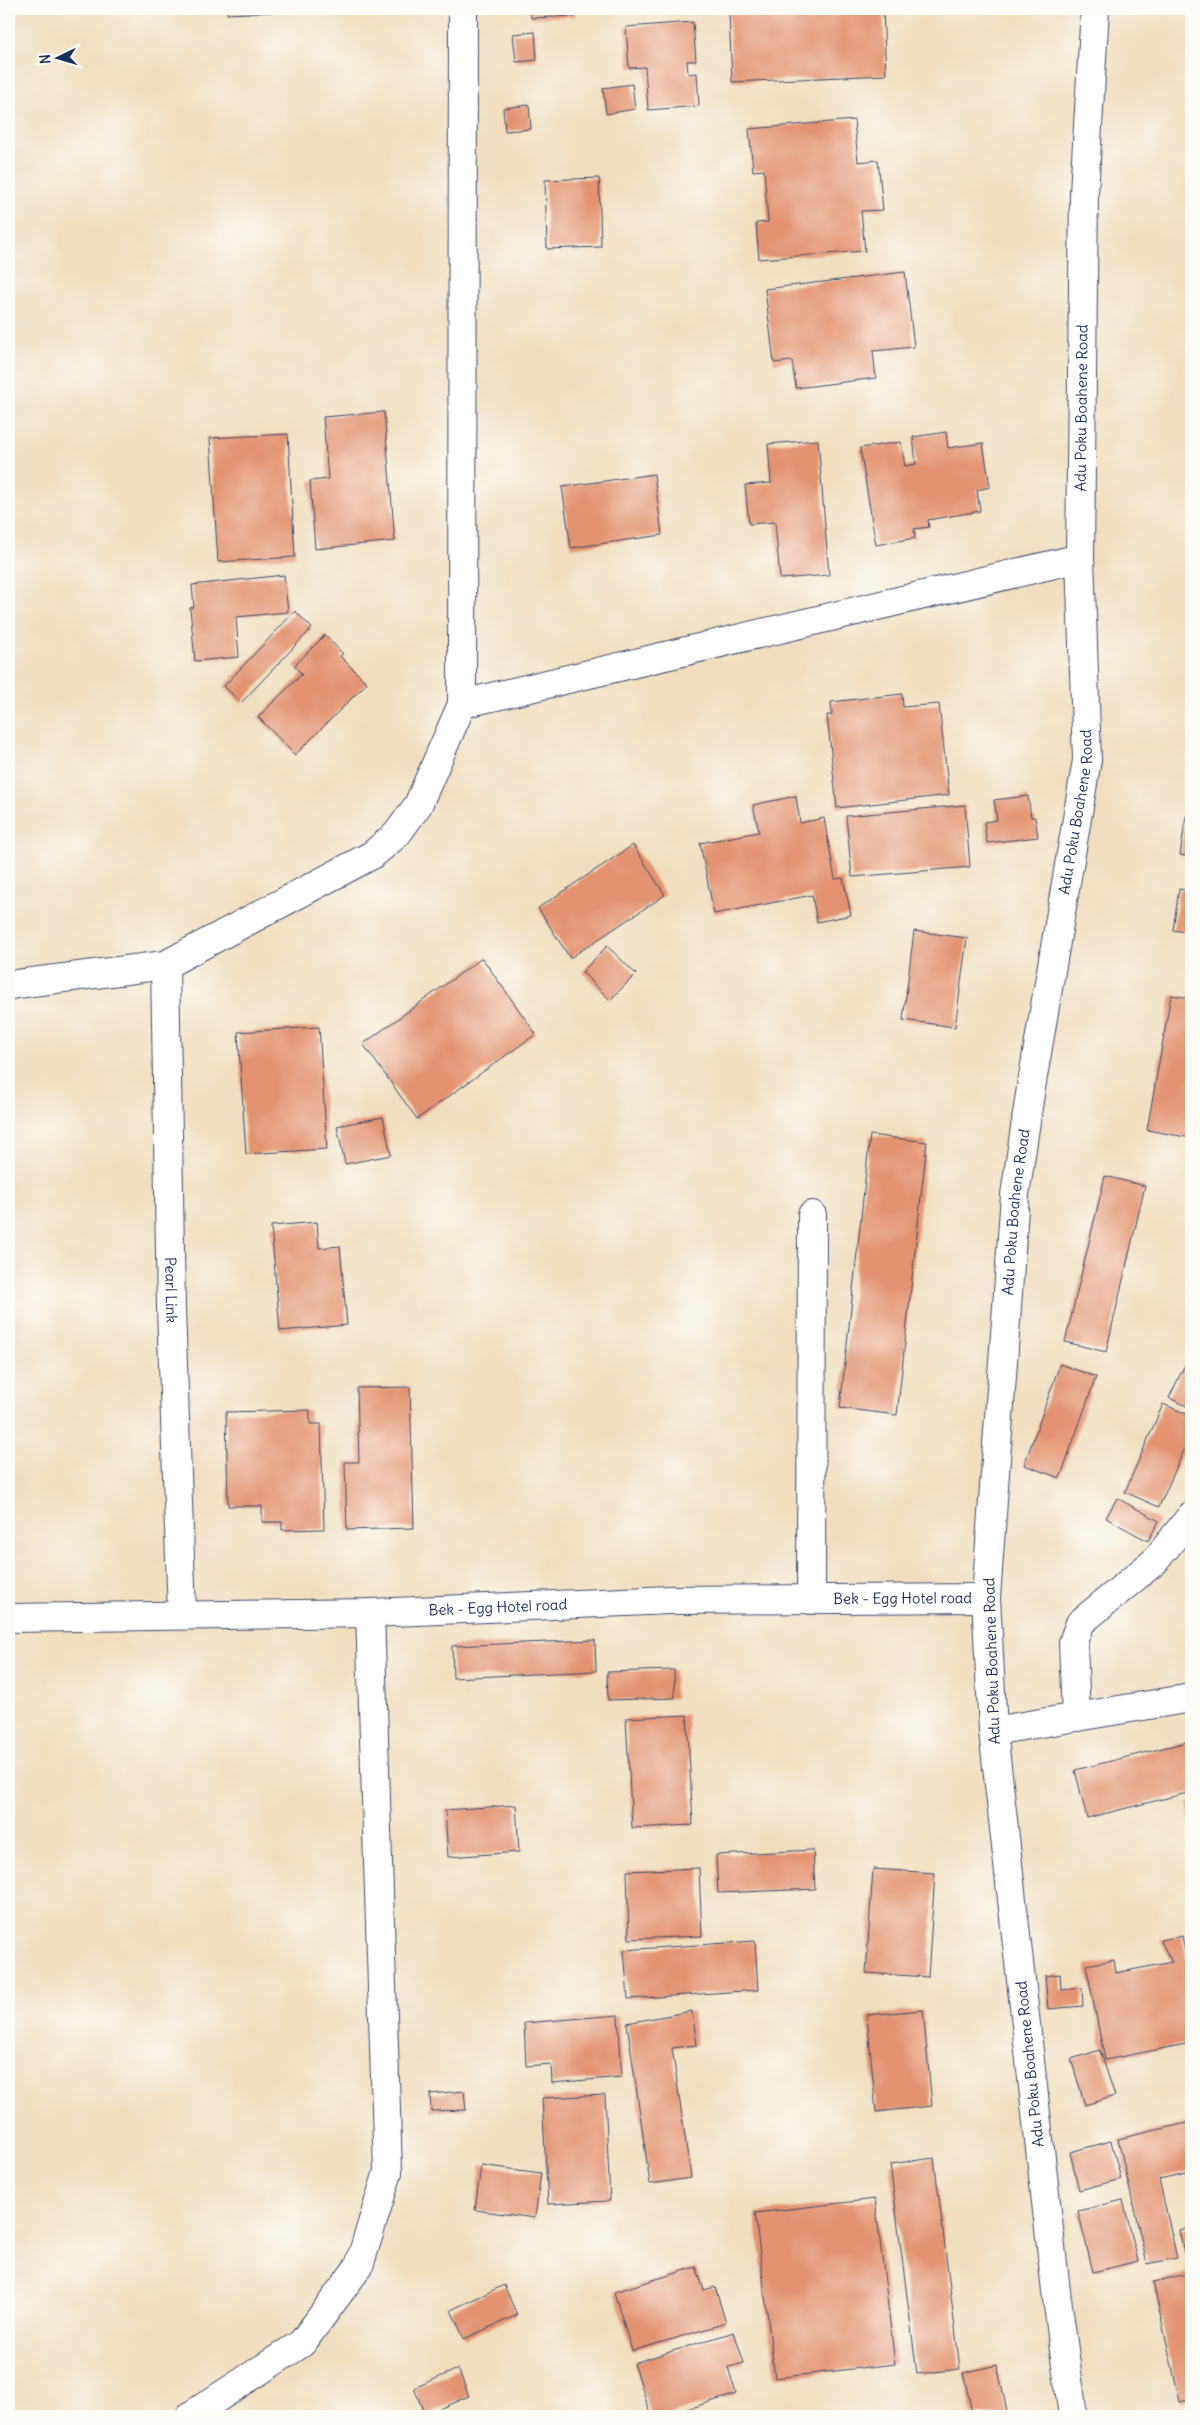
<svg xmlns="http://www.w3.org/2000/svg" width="1200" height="2425" viewBox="0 0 1200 2425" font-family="Delius,sans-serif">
  <rect width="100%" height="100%" fill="#fdfcf7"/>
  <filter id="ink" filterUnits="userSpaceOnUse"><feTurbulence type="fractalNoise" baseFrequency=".02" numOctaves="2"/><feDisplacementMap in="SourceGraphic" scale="10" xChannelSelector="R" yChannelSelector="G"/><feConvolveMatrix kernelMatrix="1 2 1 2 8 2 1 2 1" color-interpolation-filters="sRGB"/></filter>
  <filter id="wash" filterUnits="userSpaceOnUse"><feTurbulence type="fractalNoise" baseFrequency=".0096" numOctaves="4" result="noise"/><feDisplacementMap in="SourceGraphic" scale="20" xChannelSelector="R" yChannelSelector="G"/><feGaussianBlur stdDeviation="1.12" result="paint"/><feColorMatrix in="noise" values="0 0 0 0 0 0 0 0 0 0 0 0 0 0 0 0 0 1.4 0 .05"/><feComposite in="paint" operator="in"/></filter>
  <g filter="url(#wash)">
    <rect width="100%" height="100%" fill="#f0debf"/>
    <g id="blocks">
      <g fill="#e39370">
        <path d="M152 9H200V11L152 13Z"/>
        <path d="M227 9H273V12L227 14Z"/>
        <path d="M530 9H574L575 16 531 18Z"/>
        <path d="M643 9H662V10L643 12Z"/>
        <path d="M749 9H883L886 75 732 82 729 13 749 12Z"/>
        <path d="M693 22 696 61H687L688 74 697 73 699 106 648 110 645 67 629 68 626 27Z"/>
        <path d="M535 32 537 60 516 62 513 34Z"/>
        <path d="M632 84 635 109 606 114 603 88Z"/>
        <path d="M529 105 531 129 505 131 503 108Z"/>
        <path d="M854 120 858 162 878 160 883 210 861 211 865 251 759 259 756 223 768 222 764 170 753 171 749 129Z"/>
        <path d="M599 178 601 247 547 249 545 180Z"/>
        <path d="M905 272 914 347 873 351 876 378 796 388 792 361 774 363 765 289Z"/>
        <path d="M384 412 395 541 315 549 310 481 328 479 323 417Z"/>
        <path d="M946 432 948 448 983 443 990 487 977 490 980 511 928 520 929 527 914 529 915 538 876 545 860 448 901 442 905 466 916 464 913 437Z"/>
        <path d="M288 434 295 557 218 562 210 438Z"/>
        <path d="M818 440 829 575 780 579 775 522 749 524 745 485 771 483 768 444Z"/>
        <path d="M654 474 662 535 571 548 562 487Z"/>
        <path d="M284 575 288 612 236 617 239 657 195 661 190 608 194 607 192 585Z"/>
        <path d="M295 611 312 628 241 703 224 686Z"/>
        <path d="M325 635 343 654 340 656 367 683 295 755 258 717 302 674 294 666Z"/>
        <path d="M902 694 903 707 939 704 949 795 837 808 827 715H832L831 702Z"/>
        <path d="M796 796 800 823 824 818 835 879 843 878 851 915 817 922 812 895 714 914 700 843 759 832 753 805Z"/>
        <path d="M1028 796 1031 817H1035L1038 837 987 843 984 822 997 820 994 800Z"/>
        <path d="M965 805 970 867 852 877 846 816Z"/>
        <path d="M1186 816 1191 817V857L1180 855Z"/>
        <path d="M633 845 665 895 570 958 538 908Z"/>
        <path d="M1179 889 1191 891V933L1173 930Z"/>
        <path d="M914 931 967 938 955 1027 903 1020Z"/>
        <path d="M607 946 636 974 610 1000 582 972Z"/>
        <path d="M482 958 536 1034 417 1119 363 1044Z"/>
        <path d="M1171 995 1191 998V1138L1147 1130Z"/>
        <path d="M319 1027 327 1149 246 1154 238 1032Z"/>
        <path d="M383 1117 391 1155 345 1164 337 1126Z"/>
        <path d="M870 1135 927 1142 897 1415 840 1408Z"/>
        <path d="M1105 1176 1145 1186 1106 1352 1065 1342Z"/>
        <path d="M317 1222 319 1248 340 1246 347 1325 280 1331 271 1226Z"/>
        <path d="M1191 1352V1408L1169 1398Z"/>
        <path d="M1060 1364 1096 1377 1060 1478 1024 1465Z"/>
        <path d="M410 1387 414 1528 347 1530 345 1462H359L357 1388Z"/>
        <path d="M1163 1404 1191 1416V1434L1159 1507 1125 1492Z"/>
        <path d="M310 1410V1424H321L324 1529 282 1530V1522H262V1506H228L226 1412Z"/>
        <path d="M1117 1498 1159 1521 1148 1541 1106 1518Z"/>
        <path d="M595 1640 596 1671 453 1678 452 1646Z"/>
        <path d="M674 1670 675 1698 608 1700 607 1672Z"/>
        <path d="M687 1715 693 1825 632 1828 626 1718Z"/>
        <path d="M1191 1741V1792L1087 1818 1075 1770Z"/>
        <path d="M1191 1803V1820H1190L1187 1804Z"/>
        <path d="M516 1805 519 1852 448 1857 445 1810Z"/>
        <path d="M813 1850 815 1889 718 1893 716 1855Z"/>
        <path d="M699 1868 702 1936 629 1939 627 1871Z"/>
        <path d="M873 1869 935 1873 928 1977 866 1973Z"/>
        <path d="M1182 1936 1191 1981V2043L1105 2060 1086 1965 1114 1960 1116 1973 1172 1962 1160 1940Z"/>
        <path d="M755 1941 758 1990 628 1999 624 1950Z"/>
        <path d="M1060 1974 1061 1990 1082 1988 1083 2006 1048 2009 1045 1976Z"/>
        <path d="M923 2010 932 2106 876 2112 867 2015Z"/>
        <path d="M692 2011 697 2045 672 2048 691 2178 650 2184 627 2023Z"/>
        <path d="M618 2015 622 2077 552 2083 551 2064 526 2066 524 2023Z"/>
        <path d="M1100 2050 1115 2096 1085 2105 1071 2059Z"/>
        <path d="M464 2091 466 2110 431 2111 430 2094Z"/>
        <path d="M605 2095 610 2201 548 2204 542 2098Z"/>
        <path d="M1191 2122V2172L1159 2179 1177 2258 1147 2264 1118 2139Z"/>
        <path d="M1111 2141 1121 2179 1079 2190 1070 2152Z"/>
        <path d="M934 2158 960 2369 917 2374 890 2164Z"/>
        <path d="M481 2165 541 2173 535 2218 475 2210Z"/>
        <path d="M875 2199 895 2364 775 2378 755 2213Z"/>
        <path d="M1123 2200 1138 2261 1093 2272 1078 2211Z"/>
        <path d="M1191 2227V2250L1184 2252 1179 2230Z"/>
        <path d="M696 2267 704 2290 715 2287 726 2323 632 2351 614 2292Z"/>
        <path d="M1191 2273V2399L1180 2402 1153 2282Z"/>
        <path d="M504 2285 517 2315 464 2339 451 2310Z"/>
        <path d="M734 2332 744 2363 728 2367 736 2394 664 2416H651L634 2363Z"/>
        <path d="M997 2365 1008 2416H973L963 2373Z"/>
        <path d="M458 2369 469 2396 425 2415 414 2388Z"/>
      </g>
    </g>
  </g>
  <g filter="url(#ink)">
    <use href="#blocks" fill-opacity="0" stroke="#3b496d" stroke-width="1"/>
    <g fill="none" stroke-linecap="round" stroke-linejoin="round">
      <g stroke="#3b496d" stroke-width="30">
        <g id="minor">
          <path d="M462 704 463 9"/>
          <path id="s1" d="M165 965 171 1308 182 1614"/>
          <path d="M9 985 165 965 372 855 397 834 418 805 462 704 1080 558"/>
          <path d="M811 1600 812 1215"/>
          <path id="s2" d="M9 1618 370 1613 671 1600 986 1598"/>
          <path d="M1076 1717 1073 1642 1080 1623 1155 1561 1191 1516"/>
          <path d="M993 1731 1191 1698"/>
          <path d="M190 2416 302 2343 359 2266 388 2172 370 1613"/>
          <path id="s3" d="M1073 2416 1056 2291 993 1731 986 1598 1015 1195 1030 1094 1087 760 1080 558 1084 193 1095 9"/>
        </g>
      </g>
      <use href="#minor" stroke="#fff" stroke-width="28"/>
    </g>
  </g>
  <g text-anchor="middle" stroke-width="4" stroke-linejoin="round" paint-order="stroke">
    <g font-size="15" fill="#1b2f5e" stroke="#fdfcf7">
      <text dy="5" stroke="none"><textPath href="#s3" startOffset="2020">Adu Poku Boahene Road</textPath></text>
      <text dy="5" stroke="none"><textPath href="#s3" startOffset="1615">Adu Poku Boahene Road</textPath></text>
      <text dy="5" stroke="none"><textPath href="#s3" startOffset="1210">Adu Poku Boahene Road</textPath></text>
      <text dy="5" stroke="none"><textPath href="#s1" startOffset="325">Pearl Link</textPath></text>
      <text dy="5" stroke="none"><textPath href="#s2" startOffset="894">Bek - Egg Hotel road</textPath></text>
      <text dy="5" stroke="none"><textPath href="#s2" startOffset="489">Bek - Egg Hotel road</textPath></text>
      <text transform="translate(992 1661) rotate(-92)" y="5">Adu Poku Boahene Road</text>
      <text transform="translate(1030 2064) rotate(-96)" y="5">Adu Poku Boahene Road</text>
    </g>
  </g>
  <rect width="1200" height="2425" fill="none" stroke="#fdfcf7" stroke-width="30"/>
  <g transform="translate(58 58) rotate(265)" stroke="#fdfcf7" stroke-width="4" paint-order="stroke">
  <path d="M0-4L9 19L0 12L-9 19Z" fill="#1b2f5e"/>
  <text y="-8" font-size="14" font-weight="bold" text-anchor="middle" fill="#1b2f5e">N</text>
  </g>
</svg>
